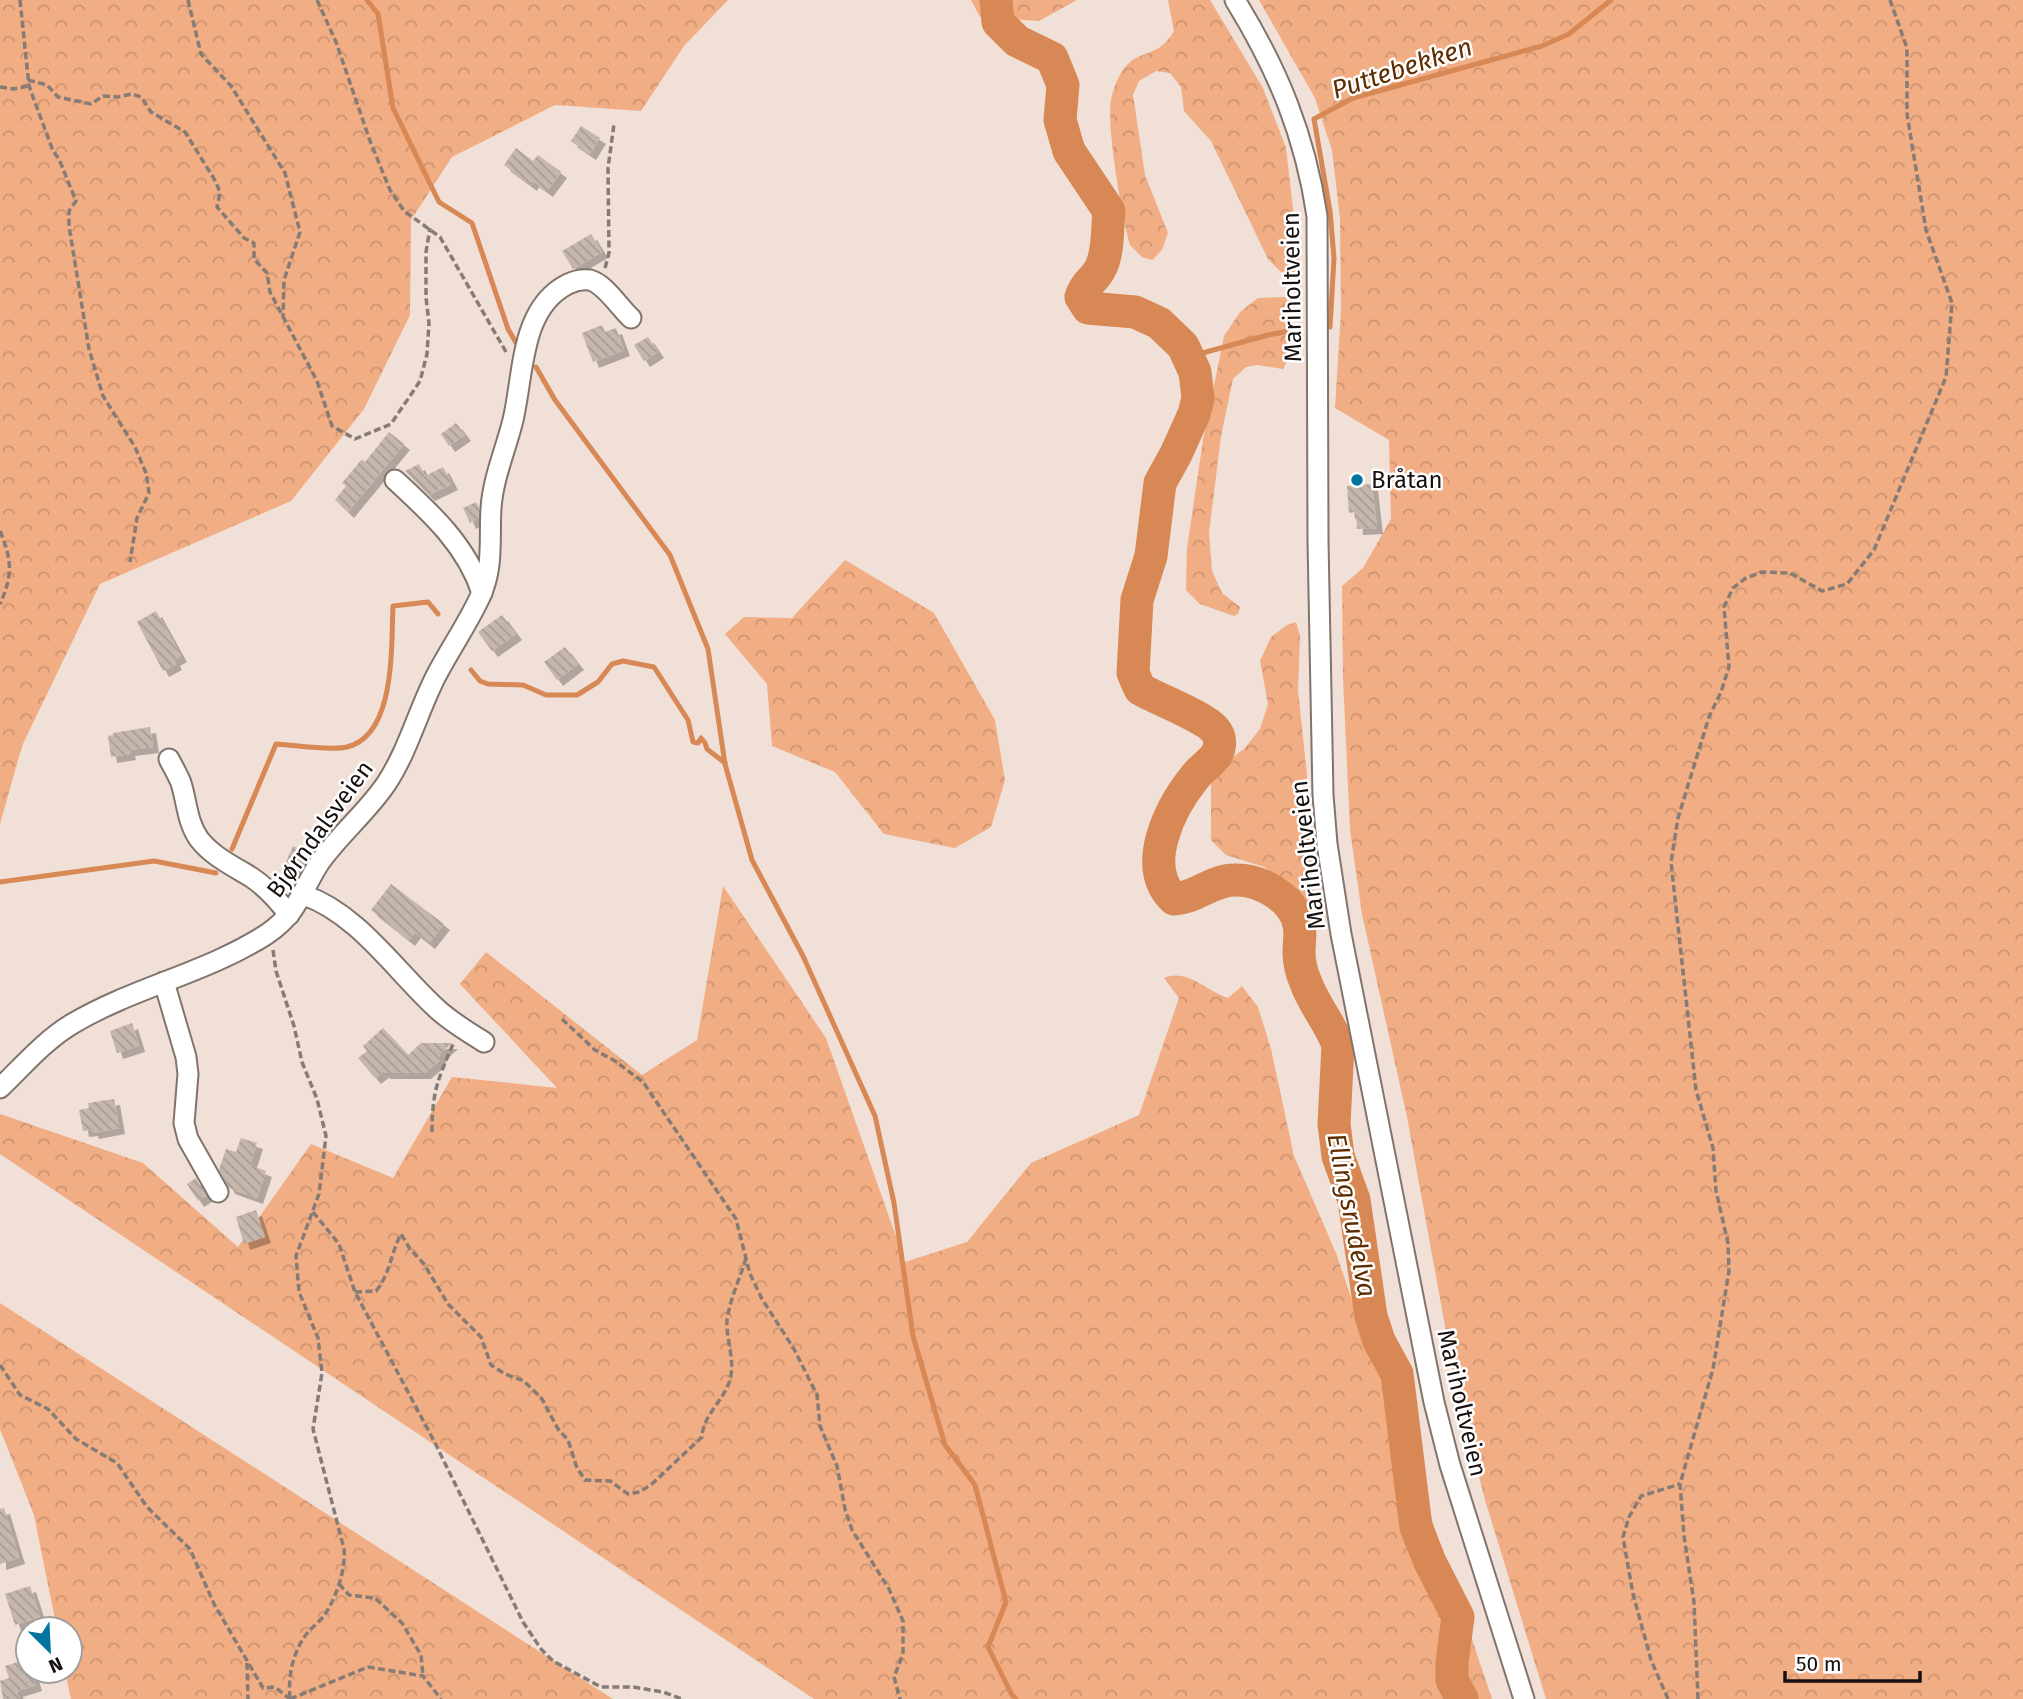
<svg xmlns="http://www.w3.org/2000/svg" width="2023" height="1699" viewBox="0 0 2023 1699" font-family="'Fira Sans',sans-serif">
  <defs>
    <pattern id="forest-crowns" width="20" height="18" patternUnits="userSpaceOnUse" patternTransform="scale(1.75)"><rect width="20" height="18" fill="#f1ad83"/><path d="M2 6a3 3 0 1 1 6 0M12 15a3 3 0 1 1 6 0" fill="none" stroke="#ce9470"/></pattern>
    <pattern id="building-back-hatch" width="6" height="6" patternUnits="userSpaceOnUse" patternTransform="scale(1.75)"><rect width="6" height="6" fill="#c6b7ad"/><path d="M-1 5l2 2M0 0l6 6M5-1l2 2" fill="none" stroke="#a99c94"/></pattern>
    <filter id="shadow"><feDropShadow dx="6" dy="6" stdDeviation="0" flood-color="#0004"/></filter>
  </defs>
  <rect width="100%" height="100%" fill="#f0e0d7"/>
  <g fill="url(#forest-crowns)">
    <path d="M0 0H728L684 46 641 111 555 105 452 157 411 220 410 315 364 409 291 501 100 584 22 746 0 824Z"/>
    <path d="M971 0H1077L1039 21 980 17Z"/>
    <path d="M1168 0H1210L1263 88 1286 148 1300 269 1295 278 1281 272 1268 259 1211 141 1184 111 1181 87 1170 73 1156 71 1139 81 1133 95 1145 175 1168 233 1162 250 1152 260 1142 257 1130 245C1122 219 1106 124 1111 100 1113 89 1119 73 1127 65 1142 49 1158 58 1174 31Z"/>
    <path d="M1259 0H2023V1699H1546L1485 1500 1455 1381 1407 1117 1362 914 1350 830 1343 678 1342 586 1363 568 1391 519 1389 440 1335 408 1341 312 1340 219 1332 150 1315 98Z"/>
    <path d="M1286 297C1295 322 1297 345 1283 369L1257 365 1246 367 1233 379 1221 436 1209 533 1212 571 1222 593 1240 607 1238 614 1234 616 1200 604 1186 590 1187 548 1203 440 1224 336 1240 312 1258 298Z"/>
    <path d="M845 560 934 613 995 720 1005 780 991 827 955 848 884 834 835 772 772 746 767 684 725 634 744 617 792 618Z"/>
    <path d="M1296 622 1300 636 1298 690 1311 814 1313 899 1309 904 1264 867 1226 855 1211 840V784L1219 767 1244 749 1260 729 1268 704 1260 661 1271 637 1287 625Z"/>
    <path d="M723 886 826 1038 905 1262 967 1242 1031 1163 1139 1115 1179 998 1164 978C1187 968 1206 991 1228 998L1242 986 1258 1007 1271 1049 1294 1156 1336 1253 1358 1318 1407 1413 1431 1517 1492 1699H814L0 1154V1114L143 1163 238 1247 311 1144 393 1178 452 1077 557 1088 460 984 486 952 642 1075 697 1040Z"/>
    <path d="M0 1303 613 1699H71L65 1671H70V1629H57L34 1515 0 1429Z"/>
  </g>
  <g fill="none" stroke-linecap="round" stroke-linejoin="round">
    <g stroke="#d78854" stroke-width="5">
      <path d="M367 0 378 14 393 108 439 202 472 223 508 329 518 346"/>
      <path d="M1330 327 1334 258 1330 211 1314 119 1353 98 1542 46 1569 34 1611 0"/>
      <path d="M1188 357 1268 335 1294 330"/>
      <path d="M536 367 555 400 670 555 708 649 725 764 752 860 803 956 875 1116 894 1203 913 1336 945 1445 975 1485 1006 1602 988 1647 1012 1695 1016 1699"/>
      <path d="M471 670 480 681 488 684 523 685 546 695H577L598 682 612 664 623 661 654 667 688 720 693 742 698 743 701 738 705 743 707 749 725 763"/>
      <path d="M232 849 276 744C293 745 331 751 347 747 396 735 391 646 393 606L428 602 438 614"/>
      <path d="M0 882 154 861 216 873"/>
    </g>
    <path stroke="#d78854" stroke-width="33" d="M996 0 998 22 1017 41 1052 58 1063 85 1060 120 1069 151 1109 211C1107 228 1109 253 1100 269 1095 280 1086 281 1081 297L1088 308 1135 312 1159 323 1183 346 1195 372 1198 398 1194 414 1176 454 1160 483 1151 556 1137 600 1133 673 1140 689C1157 699 1205 717 1215 730 1221 737 1221 747 1216 755 1211 763 1200 769 1194 778 1170 808 1140 867 1174 899 1196 898 1212 880 1234 880 1260 879 1294 898 1299 925 1301 934 1299 943 1299 952 1299 962 1302 974 1306 983 1314 1005 1330 1023 1338 1045L1334 1124 1338 1156 1354 1200 1371 1316 1379 1341 1397 1374 1416 1527 1430 1562 1458 1617 1452 1662V1680L1462 1699"/>
  </g>
  <g fill="url(#building-back-hatch)" filter="url(#shadow)">
    <path d="M581 126 600 138 590 154 571 141Z"/>
    <path d="M516 148 533 161 538 155 561 172 547 191 533 181 531 185 504 165Z"/>
    <path d="M591 234 602 252 573 269 562 251Z"/>
    <path d="M602 325 605 332 616 328 624 350 593 362 582 333Z"/>
    <path d="M648 337 658 352 644 361 634 345Z"/>
    <path d="M456 423 465 435 449 446 441 434Z"/>
    <path d="M389 432 404 444 348 512 335 500 346 486 342 483 362 459 365 462Z"/>
    <path d="M419 464 425 476 443 467 452 484 429 495 405 471Z"/>
    <path d="M1372 484 1377 528 1357 529 1356 512 1349 513 1347 486Z"/>
    <path d="M476 502 479 507 478 519 470 523 463 508Z"/>
    <path d="M156 611 181 656 174 660 176 664 163 671 137 622Z"/>
    <path d="M502 615 516 634 492 651 478 632Z"/>
    <path d="M565 647 578 664 557 680 544 662Z"/>
    <path d="M150 727 153 747 129 750 130 754 111 757 108 736 113 735V733Z"/>
    <path d="M293 846 311 854 301 871 285 864Z"/>
    <path d="M391 884 444 924 429 943 415 932 409 940 371 910Z"/>
    <path d="M132 1023 139 1046 117 1053 110 1031Z"/>
    <path d="M383 1028 408 1055 421 1043H452L440 1054V1060L425 1073H384V1071L375 1078 358 1058 367 1051 363 1046Z"/>
    <path d="M114 1099 119 1128 93 1133 92 1130 83 1131 79 1110 89 1108 88 1103Z"/>
    <path d="M241 1138 257 1143 250 1165 266 1171 257 1198 229 1188 219 1170 226 1149 236 1152Z"/>
    <path d="M196 1178 206 1196 198 1201 187 1184Z"/>
    <path d="M256 1210 265 1237 244 1244 236 1217Z"/>
    <path d="M4 1508 19 1558 0 1564V1509Z"/>
    <path d="M30 1586 40 1617 15 1625 5 1594Z"/>
    <path d="M28 1659V1671H32L36 1685 17 1691 19 1699H3L0 1681 9 1678 5 1666Z"/>
  </g>
  <g fill="none" stroke-linecap="round" stroke-linejoin="round">
    <g stroke="#82746b" stroke-width="23">
      <g id="minor">
        <path d="M1235 0C1278 70 1305 135 1317 216L1318 541 1323 795 1327 844 1341 934 1434 1402 1450 1465 1524 1699"/>
        <path d="M395 480C431 513 467 546 482 593"/>
        <path d="M169 759C173 767 178 775 181 783 187 802 187 822 199 839 212 856 233 866 251 877 266 887 278 900 289 915"/>
        <path d="M304 895C358 914 394 969 435 1007 449 1021 467 1031 484 1042"/>
        <path d="M164 982 186 1057 188 1074 184 1123 188 1139 218 1192"/>
        <path d="M0 1088C23 1066 45 1040 72 1024 134 987 207 973 267 934 299 912 301 891 320 862 340 834 367 812 386 784 408 751 418 711 436 676 450 649 467 625 480 597 494 567 489 539 491 508 493 478 506 449 513 420 524 374 520 308 568 284 574 281 583 279 590 280 605 284 619 307 631 318"/>
      </g>
    </g>
    <g stroke="#867b75" stroke-width="3.5" stroke-dasharray="7 3.5" stroke-linecap="butt">
      <path d="M20 0 29 86 53 151 59 159 76 201 69 211V226L89 349 103 396 135 447 146 473 148 485 149 493 137 518 130 562"/>
      <path d="M188 0 201 54 231 86 285 173 300 232 284 280 283 318"/>
      <path d="M317 0 336 42 370 141 390 190 404 211 440 237 506 352"/>
      <path d="M28 80 47 85 58 97 91 104 103 96 118 97 132 94 141 97 151 112 185 132 216 182 220 193 217 207 244 238 254 243V259L267 273 270 292 317 381 332 426 355 439 391 424 420 381 427 354 429 323 426 298V252L430 228"/>
      <path d="M0 87 13 89 29 86"/>
      <path d="M605 268 609 253 608 168 614 124"/>
      <path d="M0 531C12 560 13 575 0 604"/>
      <path d="M273 950 276 971 294 1026 302 1062 317 1099 326 1136 319 1194 296 1256 299 1292 318 1338 322 1373 313 1429 344 1549C346 1570 336 1598 324 1616 318 1623 310 1629 305 1636 292 1655 288 1677 290 1699"/>
      <path d="M562 1019 595 1050 615 1061 643 1082 736 1219 750 1274 762 1299 794 1349 817 1395 820 1426 837 1466 845 1509 852 1530 889 1589 903 1621V1654L894 1677 900 1699"/>
      <path d="M432 1132C432 1092 438 1079 453 1044"/>
      <path d="M313 1212 339 1244 355 1292 434 1441 523 1622 541 1649 553 1661 601 1687H633L663 1692 682 1699"/>
      <path d="M355 1292 376 1291C390 1274 391 1253 401 1234L410 1249 424 1264 448 1304 481 1337 491 1365 505 1374 524 1381 542 1399 558 1429 568 1440 577 1468 585 1480 610 1481 628 1494 640 1492 653 1483 702 1437C703 1413 727 1399 731 1375 734 1357 726 1338 727 1320 730 1299 740 1278 746 1258"/>
      <path d="M0 1365 20 1395 48 1409 76 1439 117 1463 147 1507 190 1549 214 1604 263 1688 275 1687 290 1699"/>
      <path d="M339 1584 349 1595 375 1598 402 1623 421 1655 423 1676"/>
      <path d="M247 1663 248 1699"/>
      <path d="M290 1699 368 1667 423 1676 441 1699"/>
      <path d="M1668 1699 1651 1660 1633 1594 1623 1537 1629 1517 1641 1496 1680 1484"/>
      <path d="M1698 1699 1694 1602 1684 1536 1680 1484 1713 1369 1729 1271 1728 1243 1716 1191 1713 1148 1696 1090 1671 862 1678 818 1709 717 1721 692 1729 667 1724 607 1733 588 1746 578 1762 572 1790 573 1822 591 1847 584 1874 550 1946 377 1952 303 1926 230 1907 114V48L1890 0"/>
    </g>
    <use href="#minor" stroke="#fff" stroke-width="19"/>
  </g>
  <circle fill="#00739e" stroke="#fff" stroke-width="2.5" cx="1357" cy="480" r="7"/>
  <g text-anchor="middle" stroke-width="5" stroke-linejoin="round" paint-order="stroke">
    <g font-size="24" fill="#16110e" stroke="#fff">
      <text transform="translate(1292 287) rotate(-91)" y="8">Mariholtveien</text>
      <text transform="translate(320 829) rotate(-54)" y="8">Bjørndalsveien</text>
      <text transform="translate(1308 855) rotate(-97)" y="8">Mariholtveien</text>
      <text transform="translate(1462 1403) rotate(77)" y="8">Mariholtveien</text>
    </g>
    <g font-size="24" fill="#16110e" stroke="#fff" text-anchor="start">
      <text x="1371" y="488">Bråtan</text>
    </g>
    <g font-size="26" font-style="italic" fill="#5e2c01" stroke="#fff">
      <text transform="translate(1402 68) rotate(-18)" y="9">Puttebekken</text>
      <text transform="translate(1352 1215) rotate(79)" y="9">Ellingsrudelva</text>
    </g>
  </g>
  <g transform="translate(49 1650) rotate(156)"><circle r="33" fill="#ffffff" stroke="#a2a09f" stroke-width="2"/>
  <path d="M0-5L12 26L0 18L-12 26Z" fill="#00739e"/>
  <text y="-10" font-size="19" font-weight="bold" text-anchor="middle" fill="#16110e">N</text>
  </g>
  <path d="M1785 1671v10h135v-10" fill="none" stroke="#16110e" stroke-width="3.5"/>
  <text x="1796" y="1671" font-size="21" fill="#16110e" stroke="#ffffff" stroke-width="5" paint-order="stroke">50 m</text>
</svg>
